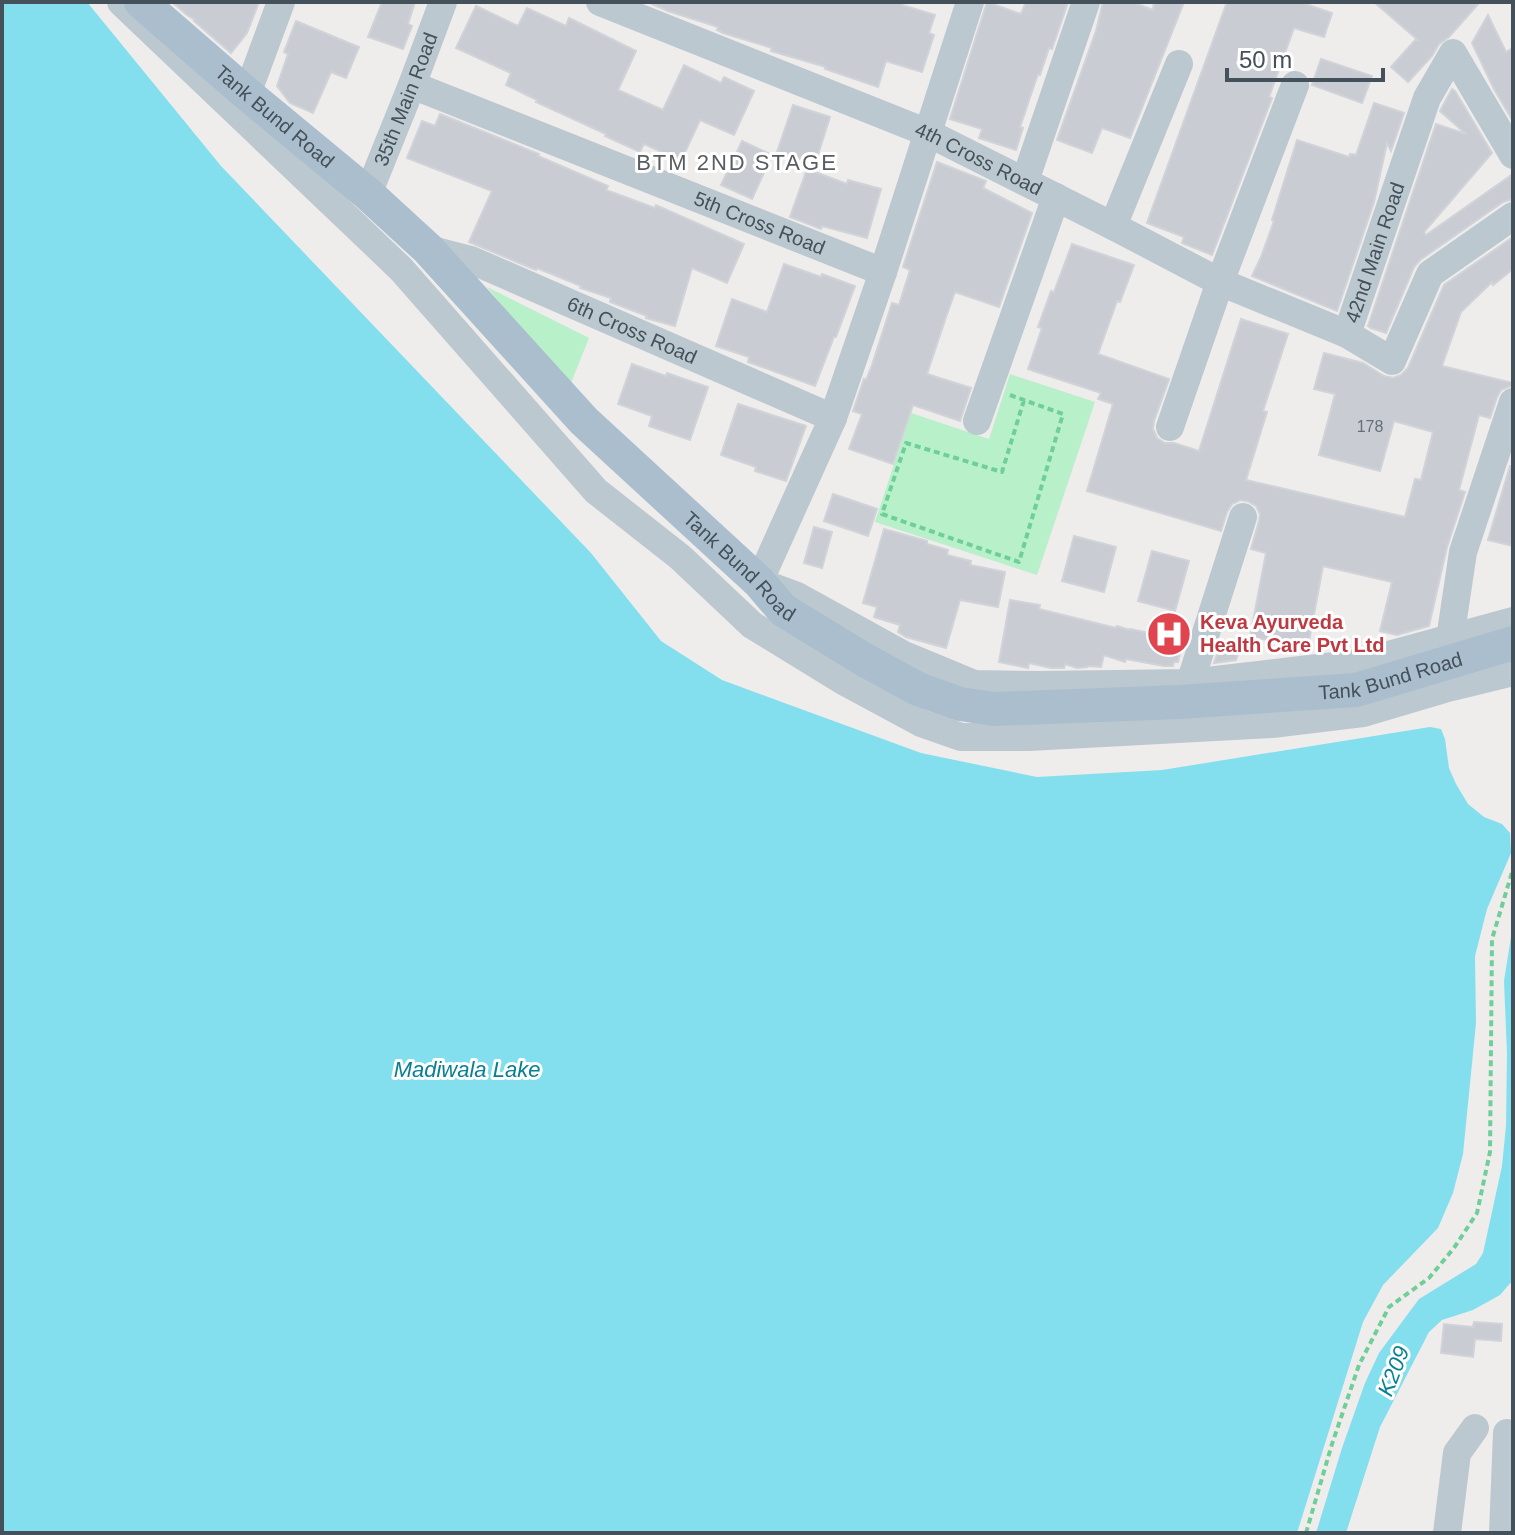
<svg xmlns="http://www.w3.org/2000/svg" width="1515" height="1535" viewBox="0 0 1515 1535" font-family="Helvetica,sans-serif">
  <rect width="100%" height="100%" fill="#efecec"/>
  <g fill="#b7f0c9">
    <path d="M487 287 589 338 569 388Z"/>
    <path d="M1010 374 1095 402 1037 575 875 522 911 413 989 439Z"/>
  </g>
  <g fill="#83dfee">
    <path d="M2 2H87L221 166 591 553 661 641 722 680 921 753 1037 777 1162 770 1430 727 1441 729 1445 739 1449 768 1456 784 1468 804 1484 817 1502 824 1510 833 1511 853 1487 909 1475 956 1476 1023 1463 1154 1453 1193 1438 1228 1383 1285 1363 1322 1297 1533H2Z"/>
    <path d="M1513 924V1280L1500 1295 1473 1310 1442 1320 1429 1332 1380 1427 1346 1533H1316L1342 1448 1365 1383 1379 1353 1419 1299 1476 1264 1483 1253 1502 1166 1506 1126 1507 1053 1504 981Z"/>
  </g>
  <g fill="#c9ccd2" stroke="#d0d3d8" stroke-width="2">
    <path d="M172 2H259L247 33 231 53 194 21 195 20 187 15Z"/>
    <path d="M382 2H415L408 24 412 26 403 49 368 37Z"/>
    <path d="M652 2H903L902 5 935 15 929 33 934 35 922 72 886 61 878 87 825 69 826 67 771 51 772 48 723 33 717 30 718 27 668 11 652 4Z"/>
    <path d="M987 2 1021 14 1026 2H1068L1052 49 1049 48 1040 75 1038 74 1020 127 1023 128 1016 150 979 138 982 129 950 119Z"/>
    <path d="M1103 2H1132L1153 10 1154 2H1184L1130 138 1102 128 1092 153 1057 140 1096 31Z"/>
    <path d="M1227 2H1300L1332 13 1324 37 1294 28 1269 97 1272 98 1212 255 1182 243 1184 237 1147 223Z"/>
    <path d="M1374 2H1480L1449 37 1439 44 1432 56 1408 82 1391 67 1415 40 1419 41Z"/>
    <path d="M476 6 518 26 527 8 566 26 569 18 636 51 618 90 663 110 684 65 721 83 724 77 754 91 734 135 700 120 681 161 644 144 640 152 605 136 606 134 536 102 537 100 506 85 511 73 456 48Z"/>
    <path d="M1488 15 1506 52 1513 48V121L1494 89 1472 43Z"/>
    <path d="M296 21 359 47 346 78 331 72 313 113 290 103 277 86 288 54 284 52Z"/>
    <path d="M1321 59 1372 76 1362 103 1312 85Z"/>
    <path d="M1452 89 1455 91 1492 153 1424 232 1426 235 1513 174V199L1503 202 1420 260 1414 267 1386 333 1371 328 1368 326 1436 124 1466 134 1440 111Z"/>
    <path d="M1374 103 1404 113 1391 151 1387 143 1374 202 1337 311 1252 276 1261 257 1274 221 1272 220 1297 140 1349 157 1350 154 1356 155Z"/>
    <path d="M793 105 830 117 815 164 777 152Z"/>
    <path d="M440 114 539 154 538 156 608 186 606 190 655 208 656 205 744 244 727 283 692 268 675 326 646 318 647 316 610 302 611 298 580 288 581 286 537 268 536 270 469 242 492 191 407 158 422 121 435 126Z"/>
    <path d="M742 141 772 155 752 199 721 185Z"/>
    <path d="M937 162 986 181 983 188 1032 213 999 307 955 292 946 317 927 374 971 388 960 421 913 405 893 464 849 449 862 414 853 411 864 379 866 380 872 365 892 303 899 305 910 270 903 267Z"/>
    <path d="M807 169 847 184 848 180 881 189 867 238 822 226 821 229 790 217Z"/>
    <path d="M1513 237V269L1493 285 1492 282 1461 312 1442 366 1513 383V385L1501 390 1497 397 1490 418 1479 415 1459 490 1465 492 1447 547 1429 626 1397 635 1380 631 1392 582 1323 566 1308 647 1250 637 1266 553 1251 549 1259 521 1260 514 1256 506 1247 501 1240 500 1232 504 1227 512 1221 531 1087 491 1113 404 1098 399 1101 393 1028 369 1042 328 1038 327 1051 291 1054 292 1072 244 1134 265 1120 302 1117 301 1098 354 1169 379 1154 421 1153 429 1157 438 1165 443H1174L1199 451 1241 319 1288 334 1263 411 1267 412 1246 480 1405 517 1415 479 1421 480 1433 432 1394 421 1380 471 1319 455 1335 394 1314 389 1324 353 1363 363 1384 376 1393 378 1401 375 1408 368 1444 285Z"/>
    <path d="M784 264 821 277 822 274 855 286 836 337H834L815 386 748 362 749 357 716 346 732 299 767 312Z"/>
    <path d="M632 364 666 376 667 373 708 387 690 440 649 426 652 416 618 404Z"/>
    <path d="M738 404 806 426 786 481 755 471 756 467 721 455Z"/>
    <path d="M1510 466H1513V546L1488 540Z"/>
    <path d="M833 494 877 509 868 536 824 521Z"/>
    <path d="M814 527 832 532 822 568 804 563Z"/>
    <path d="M884 529 927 541V544L948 550 947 555 971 561 970 565 1005 572 998 607 960 600 946 648 906 637 898 632 900 625 874 617 877 607 863 603Z"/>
    <path d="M1074 536 1116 547 1104 592 1062 581Z"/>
    <path d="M1152 551 1189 561 1175 611 1138 601Z"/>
    <path d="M1010 600 1040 605 1039 609 1116 628 1117 626 1130 630V629L1183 640 1178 662H1174L1173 666H1164L1126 659 1125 662 1104 655 1101 667 1087 666V667L1077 668 1065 664 1064 668H1051L1029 663 1028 668 999 662Z"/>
    <path d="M1222 640 1241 646 1236 660 1214 663Z"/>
    <path d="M1474 1322 1502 1324 1501 1341 1475 1339 1473 1357 1441 1353 1444 1324 1473 1327Z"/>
  </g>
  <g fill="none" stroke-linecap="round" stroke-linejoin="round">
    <g stroke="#6fcf99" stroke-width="4" stroke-dasharray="6 4" stroke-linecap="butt">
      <path d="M1010 395 1063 414 1019 562 882 514 906 443 1002 472 1024 400"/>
      <path d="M1306 1533 1332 1444 1359 1365 1389 1307 1429 1278 1454 1248 1477 1213 1490 1152 1492 939 1513 869"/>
    </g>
    <g stroke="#bcc8cf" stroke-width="28">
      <path d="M121 2 401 269 596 491 680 557 752 625 845 682 921 723 961 737H1029L1272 724 1363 713 1444 689 1513 672"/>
      <path id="s1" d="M600 2 928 133 1113 226 1220 282 1347 334 1392 361 1430 274 1513 216"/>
      <path d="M970 2 883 272 833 418 759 582 797 596 904 655 974 684 1039 685 1190 683 1359 663 1513 621"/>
      <path id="s2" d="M412 85 883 272"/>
      <path d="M247 94 281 2"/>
      <path d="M1025 181 1086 2"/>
      <path id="s3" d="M368 194 412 85 443 2"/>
      <path d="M1113 226 1179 64"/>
      <path id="s4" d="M428 249 471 260 833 418"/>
      <path id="s5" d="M1347 334 1427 98 1453 53 1513 155"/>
      <path d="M977 421 1056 197"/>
      <path d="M1170 427 1220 282 1295 85"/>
      <path d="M1450 639 1463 552 1513 402"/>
      <path d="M1190 683 1243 517"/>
      <path d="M1447 1533 1457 1453 1475 1428"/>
      <path d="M1503 1533 1507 1433"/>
    </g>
    <path stroke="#aabecd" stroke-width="34" id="s6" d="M141 2 247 94 368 194 428 249 584 421 759 582 783 610 863 659 918 689 960 704 994 709 1179 702 1356 690 1513 643"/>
  </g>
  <defs>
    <g id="hospital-disc" transform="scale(2.3)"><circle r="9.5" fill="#e0444e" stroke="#fff"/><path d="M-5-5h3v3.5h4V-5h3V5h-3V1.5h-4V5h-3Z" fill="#fff"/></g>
  </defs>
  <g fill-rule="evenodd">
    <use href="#hospital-disc" x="1169" y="634"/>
  </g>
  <g text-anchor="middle" stroke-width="6" stroke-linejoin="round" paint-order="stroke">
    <g font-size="16" fill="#657078">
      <text x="1370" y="432">178</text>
    </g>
    <g font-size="20" fill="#44515a" stroke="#fff">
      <text dy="7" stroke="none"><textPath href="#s3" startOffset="102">35th Main Road</textPath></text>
      <text dy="7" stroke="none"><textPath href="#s6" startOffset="176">Tank Bund Road</textPath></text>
      <text dy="7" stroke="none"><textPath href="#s1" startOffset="410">4th Cross Road</textPath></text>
      <text dy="7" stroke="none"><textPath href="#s2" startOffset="374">5th Cross Road</textPath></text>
      <text dy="7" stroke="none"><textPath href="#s5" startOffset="86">42nd Main Road</textPath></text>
      <text dy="7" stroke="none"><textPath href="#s4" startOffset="220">6th Cross Road</textPath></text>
      <text dy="7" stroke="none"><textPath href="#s6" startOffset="824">Tank Bund Road</textPath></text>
      <text dy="7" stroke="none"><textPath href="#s6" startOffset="1520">Tank Bund Road</textPath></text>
    </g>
    <g font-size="20" font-weight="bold" fill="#be3a42" stroke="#fff" text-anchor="start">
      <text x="1200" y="629">Keva Ayurveda<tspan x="1200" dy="23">Health Care Pvt Ltd</tspan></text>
    </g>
    <g font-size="22" letter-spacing="2" fill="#595d61" stroke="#fff">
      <text x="737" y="170">BTM 2ND STAGE</text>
    </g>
    <g font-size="22" font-style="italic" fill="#088093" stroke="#fff">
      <text x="467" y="1077">Madiwala Lake</text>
      <text transform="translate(1393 1371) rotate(-69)" y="8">K209</text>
    </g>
  </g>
  <rect width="1515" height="1535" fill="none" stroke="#44515a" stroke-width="8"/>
  <path d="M1227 68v12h156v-12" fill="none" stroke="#44515a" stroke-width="4"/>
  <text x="1239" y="68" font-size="24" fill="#44515a" stroke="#ffffff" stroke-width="6" paint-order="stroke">50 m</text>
</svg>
